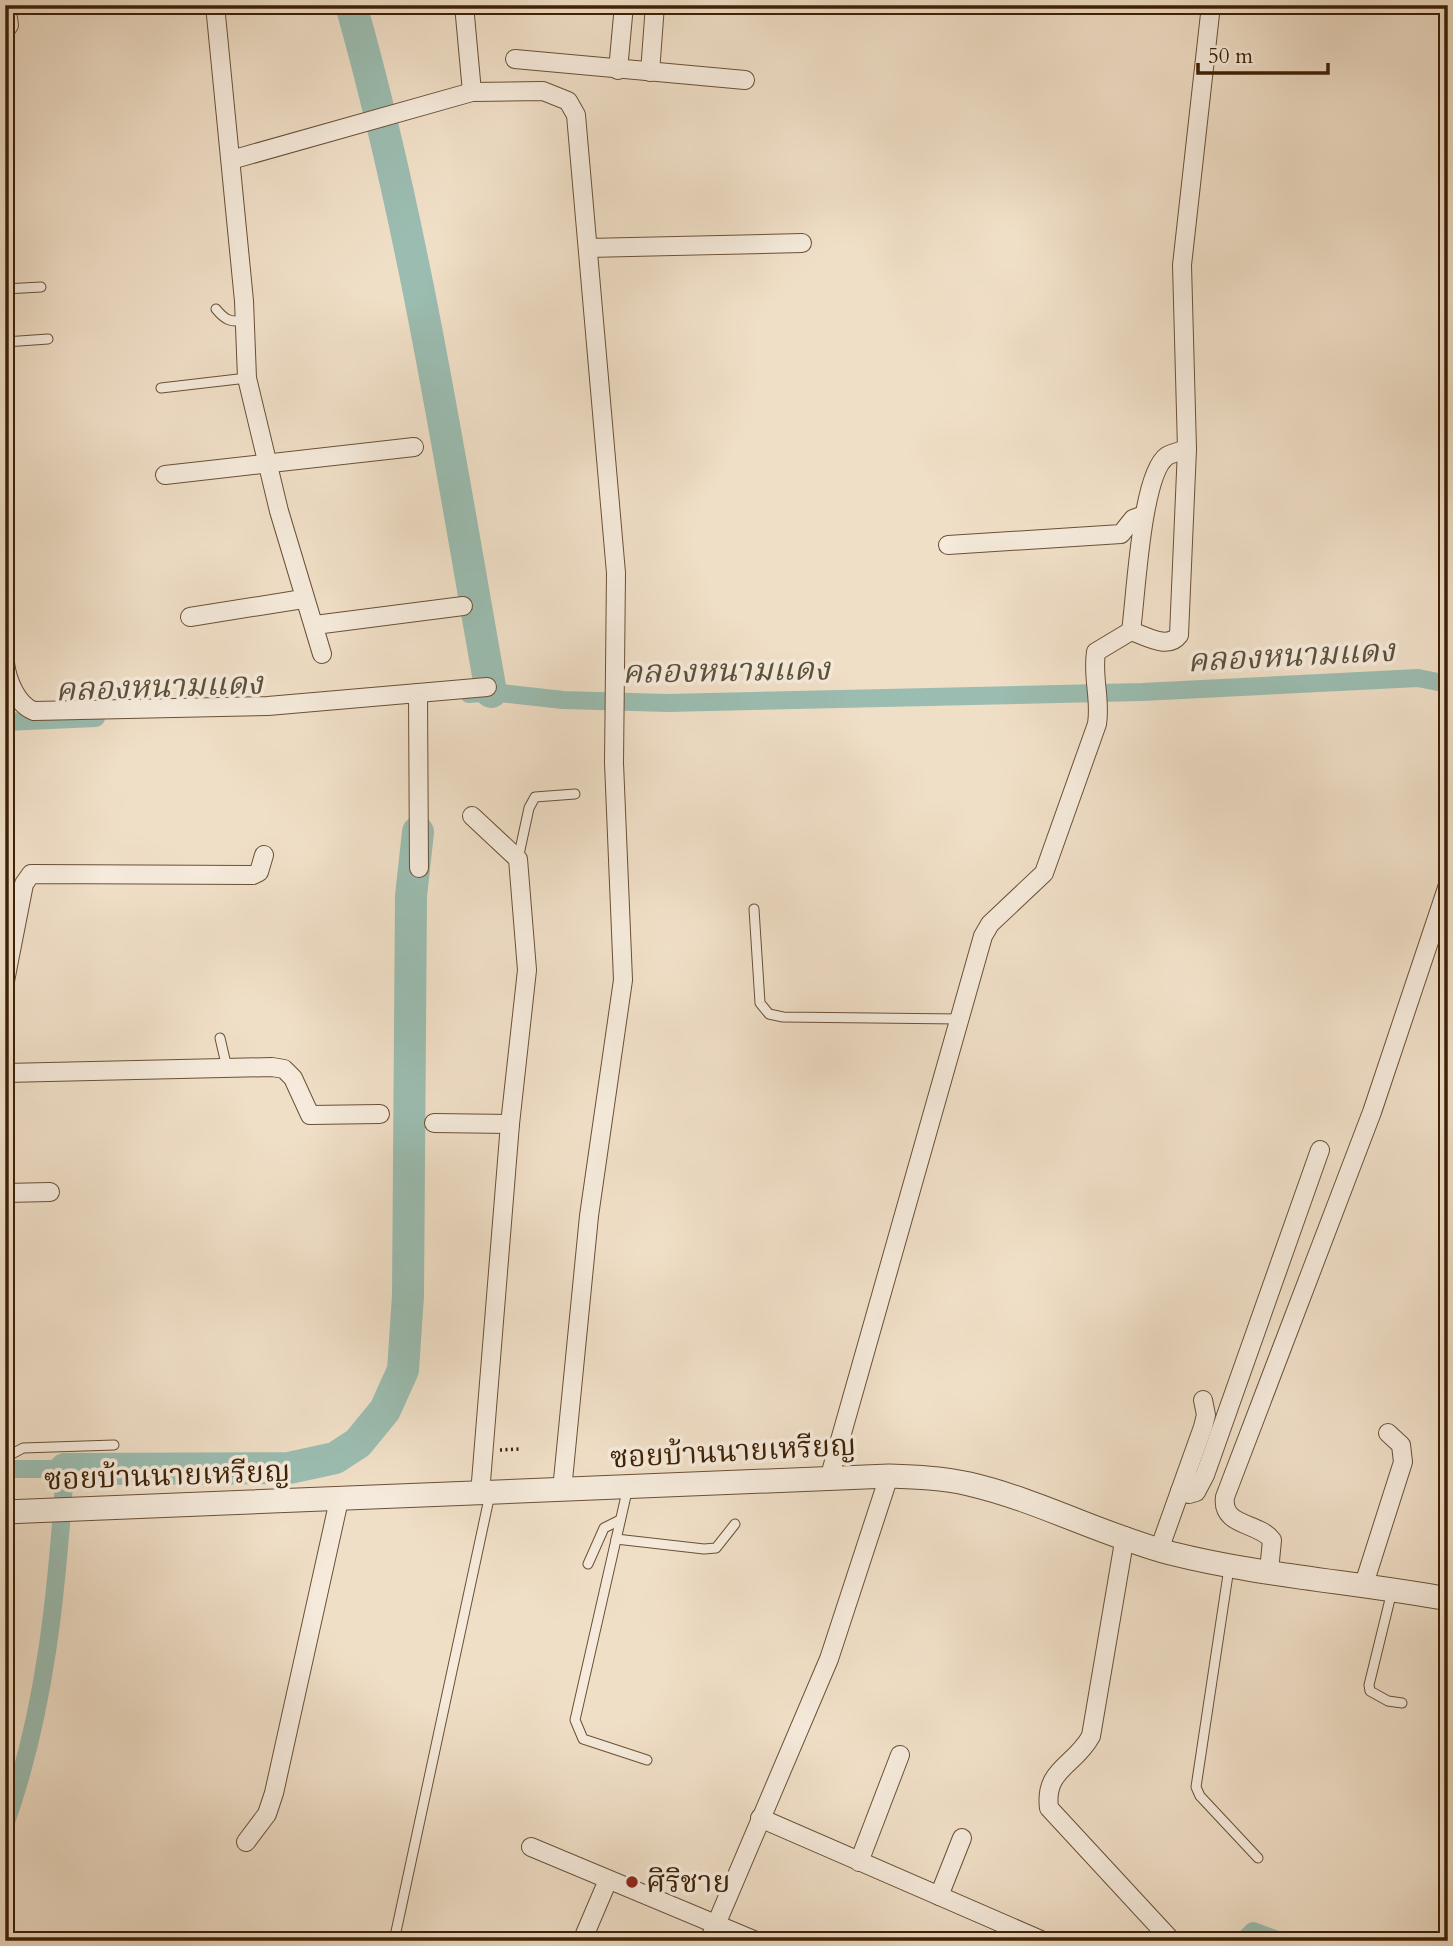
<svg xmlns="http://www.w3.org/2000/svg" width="1453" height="1946" viewBox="0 0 1453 1946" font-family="Cardo,'Noto Serif Thai',serif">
  <rect width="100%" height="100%" fill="#f0dfc7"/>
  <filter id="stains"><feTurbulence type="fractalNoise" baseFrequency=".00286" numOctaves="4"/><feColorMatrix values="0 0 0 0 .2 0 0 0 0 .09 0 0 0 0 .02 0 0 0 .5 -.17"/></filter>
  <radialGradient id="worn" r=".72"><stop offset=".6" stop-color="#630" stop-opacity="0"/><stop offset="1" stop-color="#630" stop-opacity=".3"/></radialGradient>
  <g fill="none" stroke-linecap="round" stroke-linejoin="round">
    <g stroke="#9bbdb1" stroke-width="18">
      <path d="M469 694 491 692 563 700 668 703 1142 692 1418 678 1448 684"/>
      <path d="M5 722 96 718"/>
      <path d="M5 1469H65C57 1590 46 1710 5 1825"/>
      <path d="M1243 1941 1253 1931 1280 1941"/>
    </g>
    <g stroke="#9bbdb1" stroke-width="32">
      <path d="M351 5C415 231 450 462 491 692"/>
      <path d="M65 1469 289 1468 335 1458 358 1443 385 1410 403 1370 408 1296 411 896 418 832"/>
    </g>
    <g stroke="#6a5036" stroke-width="11">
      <g id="service">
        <path d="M5 289 41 287"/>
        <path d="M216 309C225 320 231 323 245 320"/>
        <path d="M5 342 48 339"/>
        <path d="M161 388 247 378"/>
        <path d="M518 859 529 808 535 797 575 794"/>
        <path d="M754 909 760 1003 769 1014 783 1017 960 1019"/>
        <path d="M220 1038 227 1068"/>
        <path d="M5 1463 10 1455 23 1448 114 1445"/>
        <path d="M628 1487 575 1720 583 1739 647 1760"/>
        <path d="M616 1539 704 1549 716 1548 735 1524"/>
        <path d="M588 1564 604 1528 620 1520"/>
        <path d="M1229 1568 1196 1787 1200 1796 1258 1858"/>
        <path d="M1392 1591 1369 1685 1370 1691 1388 1701 1402 1703"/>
        <path d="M394 1941 490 1494"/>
      </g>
    </g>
    <g stroke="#6a5036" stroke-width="20">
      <g id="minor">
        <path d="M215 5 244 301 247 378 279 511 322 654"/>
        <path d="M464 5 472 92"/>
        <path d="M5 31 9 25 6 5"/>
        <path d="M515 59 745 80"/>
        <path d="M618 70 624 5"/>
        <path d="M650 72 655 5"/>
        <path d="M231 160 472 92 543 91 568 101 576 115 616 573 614 763 623 980 589 1216 562 1490"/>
        <path d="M588 248 802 243"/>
        <path d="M165 475 414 447"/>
        <path d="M948 545 1121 534 1133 519 1144 515"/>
        <path d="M190 617 303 599"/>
        <path d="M315 625 463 606"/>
        <path d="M1131 631C1146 636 1168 650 1179 635L1187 449 1182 265 1211 5"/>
        <path d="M5 663C7 680 17 705 34 711L268 706 418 693 419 868"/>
        <path d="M418 693 487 687"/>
        <path d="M472 816 518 859 527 970 510 1124 480 1494"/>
        <path d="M5 981 24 884 31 874 253 875 259 872 264 855"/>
        <path d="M5 1073 272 1067 284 1069 293 1078 310 1115 380 1114"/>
        <path d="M434 1123 510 1124"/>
        <path d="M5 1193 50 1192"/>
        <path d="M829 1479 983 936 990 924 1044 873 1097 724C1101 699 1092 677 1096 652L1131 631C1136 597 1141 474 1167 456 1172 453 1181 451 1187 449"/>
        <path d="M1180 1491 1189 1494 1196 1492 1205 1475 1320 1150"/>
        <path d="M1125 1536 1091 1736C1075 1766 1044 1769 1049 1808L1172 1941"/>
        <path d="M1159 1550 1203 1427 1206 1415 1203 1400"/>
        <path d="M1269 1571 1272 1540C1259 1522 1221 1527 1225 1497L1372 1112 1448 885"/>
        <path d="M1364 1584 1403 1462 1401 1445 1388 1433"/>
        <path d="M760 1818 1043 1941"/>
        <path d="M246 1842 267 1814 274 1793 339 1500"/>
        <path d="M531 1847 756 1941"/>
        <path d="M859 1862 900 1755"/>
        <path d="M939 1896 962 1838"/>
        <path d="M582 1941 608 1880"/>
        <path d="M709 1941 829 1659 889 1476"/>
      </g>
    </g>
    <g stroke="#6a5036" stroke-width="25">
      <path id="tertiary" d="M5 1512 889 1476C916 1477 943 1478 969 1484 1038 1500 1102 1535 1170 1553 1261 1576 1355 1582 1448 1599"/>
    </g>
    <path stroke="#3e2105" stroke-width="3.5" stroke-dasharray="2 3.5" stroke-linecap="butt" d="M500 1450 519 1449"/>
    <use href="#service" stroke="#f5eadb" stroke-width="9"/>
    <use href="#minor" stroke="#f5eadb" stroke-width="18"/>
    <use href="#tertiary" stroke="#f5eadb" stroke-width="23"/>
  </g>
  <circle fill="#8f2418" stroke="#f5eadb" stroke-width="2.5" cx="632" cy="1882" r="7"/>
  <g text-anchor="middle" stroke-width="7" stroke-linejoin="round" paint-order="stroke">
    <g font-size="30" fill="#3e2105" stroke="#f5eadb">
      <text transform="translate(733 1451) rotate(-3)" y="10">ซอยบ้านนายเหรียญ</text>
      <text transform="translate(167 1475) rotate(-2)" y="10">ซอยบ้านนายเหรียญ</text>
    </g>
    <g font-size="30" fill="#3e2105" stroke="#f5eadb" text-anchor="start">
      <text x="646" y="1892">ศิริชาย</text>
    </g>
    <g font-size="32" font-style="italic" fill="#5a5039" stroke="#f5eadb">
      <text transform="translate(1291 655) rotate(-3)" y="11">คลองหนามแดง</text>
      <text transform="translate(726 670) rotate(-1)" y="11">คลองหนามแดง</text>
      <text transform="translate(159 686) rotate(-2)" y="11">คลองหนามแดง</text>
    </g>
  </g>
  <rect width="1453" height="1946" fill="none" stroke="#f0dfc7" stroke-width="28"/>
  <rect x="7" y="7" width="1439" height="1932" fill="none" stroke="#3e2105" stroke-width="3.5"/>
  <rect x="14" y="14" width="1425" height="1918" fill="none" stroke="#3e2105" stroke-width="2"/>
  <path d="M1198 63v10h130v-10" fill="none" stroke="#3e2105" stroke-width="3.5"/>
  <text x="1208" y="63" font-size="21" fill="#3e2105" stroke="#f5eadb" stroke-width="5" paint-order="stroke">50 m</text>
  <rect width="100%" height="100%" filter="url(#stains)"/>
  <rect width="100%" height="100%" fill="url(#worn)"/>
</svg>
